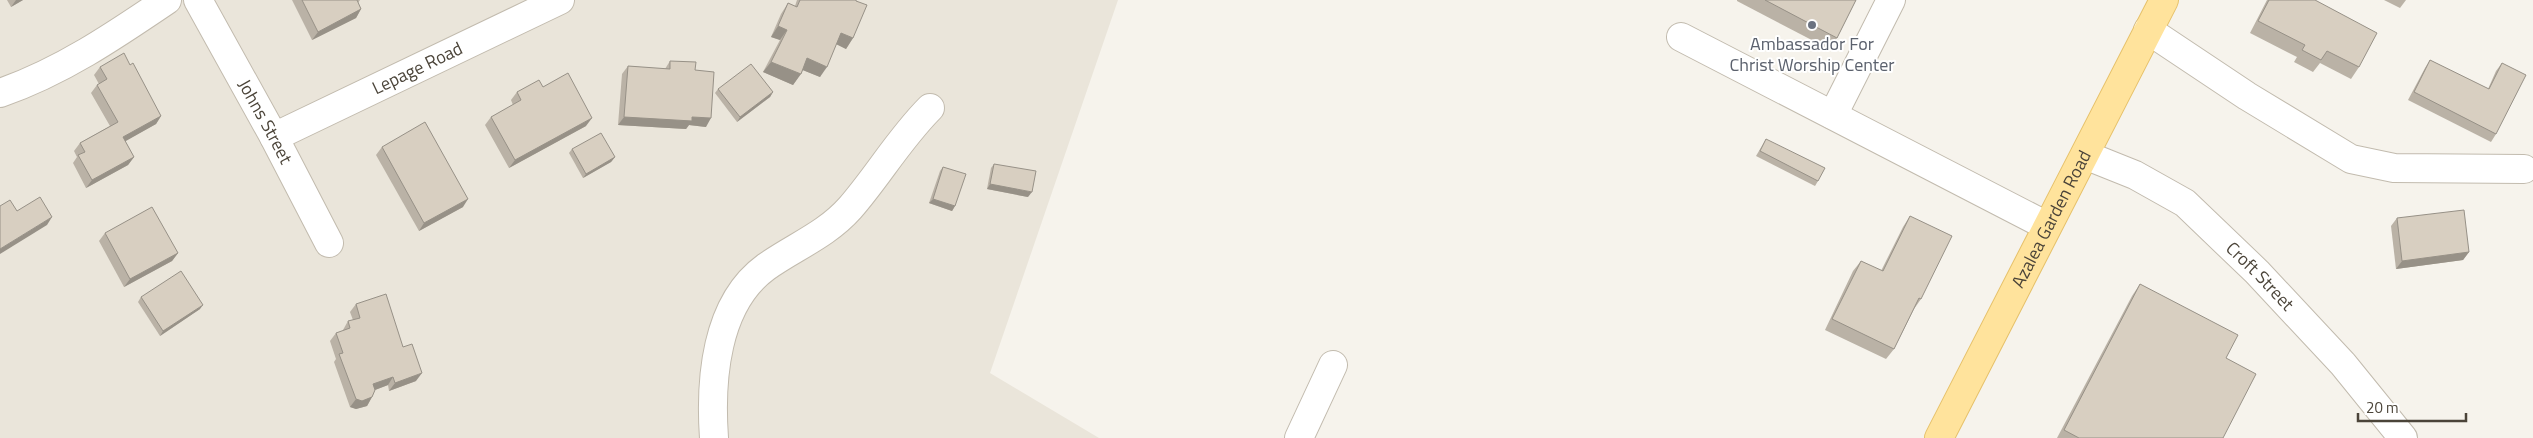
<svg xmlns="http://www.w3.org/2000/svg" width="2533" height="438" viewBox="0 0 2533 438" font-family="'Titillium Web',sans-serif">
  <rect width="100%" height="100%" fill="#f6f3ec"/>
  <path fill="#eae5da" d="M0 0H1118L990 373 1099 438H0Z"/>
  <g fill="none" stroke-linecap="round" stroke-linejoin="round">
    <g stroke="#c2bbae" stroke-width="30">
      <g id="minor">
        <path id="s1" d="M198 0 274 137 329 243"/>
        <path d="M2148 30 2247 96 2351 159 2394 168 2524 169"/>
        <path d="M1681 37 2047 226"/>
        <path d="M0 93C61 72 114 36 167 0"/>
        <path d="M1833 115 1891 0"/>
        <path id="s2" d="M274 137 560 0"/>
        <path id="s3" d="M2085 155 2135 175 2185 203 2257 272 2343 364 2403 438"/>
        <path d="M714 438C710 381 715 304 766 267 794 247 826 235 850 208 878 176 899 139 930 108"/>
        <path d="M1299 438 1333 365"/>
      </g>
    </g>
    <g stroke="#e6c16a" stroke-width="30">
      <g id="major">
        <path id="s4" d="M1939 438 2164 0"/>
      </g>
    </g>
    <use href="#minor" stroke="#fff" stroke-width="28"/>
    <use href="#major" stroke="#ffe39c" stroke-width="28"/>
  </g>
  <g fill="#bab2a6">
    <path d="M7 0H23L11 7Z"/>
    <path d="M292 0H360L358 3 361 9 356 18 312 40Z"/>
    <path d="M797 0H856L853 38 846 49 836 44 820 77 803 70 793 85 763 72 780 40 771 37 781 14 788 3 795 6Z"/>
    <path d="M1737 0H1856L1837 38 1829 49 1737 1Z"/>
    <path d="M2267 0H2315L2359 67 2351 79 2320 63 2313 72 2294 62 2297 57 2250 33Z"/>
    <path d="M2384 0H2406L2400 8Z"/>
    <path d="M2430 60 2488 89 2496 71 2502 63 2496 134 2491 142 2408 100 2425 68Z"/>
    <path d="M670 61 695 70 706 127 689 125 686 129 618 125 622 74 628 66 665 69Z"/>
    <path d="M130 65 161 116 156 124 125 141 134 157 128 165 86 188 73 163 77 157 74 151 80 143 110 126 91 93 97 85 99 84 94 75 100 67Z"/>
    <path d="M543 87 586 126 509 168 485 125 491 117 513 105 511 100 517 92Z"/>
    <path d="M718 89 773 92 770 97 737 122 715 93Z"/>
    <path d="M1766 139 1818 181 1815 186 1756 156Z"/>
    <path d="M382 147 463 207 419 231 376 155Z"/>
    <path d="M572 149 615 157 611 162 583 178 569 153Z"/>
    <path d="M994 164 1028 197 987 189 991 168Z"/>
    <path d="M943 167 955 206 952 211 929 203 940 171Z"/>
    <path d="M1910 216 1921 299 1914 309 1894 349 1886 359 1825 330 1853 271 1861 261 1881 271 1903 227Z"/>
    <path d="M2397 218 2469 252 2463 260 2396 269 2391 226Z"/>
    <path d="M105 233 178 253 172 261 124 287 99 241Z"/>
    <path d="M2140 284 2223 438H2057L2132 296Z"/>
    <path d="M141 297 200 309 160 336 138 302Z"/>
    <path d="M356 304 403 347 416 381 389 391 388 385 375 390 372 397 367 406 356 409 350 407 334 362 336 359 330 341 336 333 343 331V330L348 321 353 320 350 312Z"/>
  </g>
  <g fill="#979187">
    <path d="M16 0H23L11 7Z"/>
    <path d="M361 9 356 18 312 40 318 32Z"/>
    <path d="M778 26 787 30 780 40 771 37Z"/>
    <path d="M841 33 853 38 846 49 834 43Z"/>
    <path d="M807 58 827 67 820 77 800 69Z"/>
    <path d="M771 62 801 74 793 85 763 72Z"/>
    <path d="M773 92 770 97 737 122 740 117Z"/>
    <path d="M161 116 156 124 117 146 123 137Z"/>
    <path d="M624 117H692L711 118 706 127 689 125 686 129 618 125Z"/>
    <path d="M592 118 586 126 509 168 515 160Z"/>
    <path d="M134 157 128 165 86 188 92 180Z"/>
    <path d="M615 157 611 162 583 178 586 174Z"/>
    <path d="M990 184 1032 192 1028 197 987 189Z"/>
    <path d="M468 199 463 207 419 231 424 223Z"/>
    <path d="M933 199 955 206 952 211 929 203Z"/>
    <path d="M52 217 47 225 0 254V249Z"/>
    <path d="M2469 252 2463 260 2396 269 2402 261Z"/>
    <path d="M178 253 172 261 124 287 130 279Z"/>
    <path d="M203 305 200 309 160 336 163 331Z"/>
    <path d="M422 373 416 381 389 391 395 383Z"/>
    <path d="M393 377 388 385 367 393 373 384Z"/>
    <path d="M372 397 367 406 356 409 350 407 356 399Z"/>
  </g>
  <g fill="#d8cfc1" stroke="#979187">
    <path d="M302 0H357L361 9 318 32Z"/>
    <path d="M800 0H856V1L867 5 853 38 841 33 827 67 807 58 801 74 771 62 787 30 778 26 788 3 797 7Z"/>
    <path d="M1765 0H1856L1837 38Z"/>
    <path d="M2269 0H2315L2377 33 2359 67 2327 51 2321 60 2302 50 2305 45 2258 21Z"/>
    <path d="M124 53 130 65 133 63 161 116 123 137 134 157 92 180 78 155 85 152 80 143 118 122 97 85 107 79 100 67Z"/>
    <path d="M2430 60 2489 89 2502 63 2526 75 2496 134 2414 92Z"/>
    <path d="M670 61 696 62 695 70 714 72 711 118 692 117V121L624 117 628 66 670 69Z"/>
    <path d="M751 64 773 92 740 117 718 89Z"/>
    <path d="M568 73 592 118 515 160 491 117 521 100 517 92 539 80 543 87Z"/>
    <path d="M425 122 468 199 424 223 382 147Z"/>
    <path d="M601 133 615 157 586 174 572 149Z"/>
    <path d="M1766 139 1825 168 1818 181 1760 151Z"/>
    <path d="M994 164 1036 171 1032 192 990 184Z"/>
    <path d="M943 167 966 174 955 206 933 199Z"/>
    <path d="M40 197 52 217 0 249V206L10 200 17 211Z"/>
    <path d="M152 207 178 253 130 279 105 233Z"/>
    <path d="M2464 210 2469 252 2402 261 2397 218Z"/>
    <path d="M1910 216 1952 236 1921 299 1919 298 1894 349 1832 319 1861 261 1883 271Z"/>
    <path d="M181 271 203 305 163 331 141 297Z"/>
    <path d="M2140 284 2238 335 2226 358 2256 374 2223 438H2079L2064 430Z"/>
    <path d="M386 294 403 347 412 344 422 373 395 383 393 377 373 384 375 390 372 397 362 401 356 399 339 354 343 353 336 333 350 328 348 321 360 318 356 304Z"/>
  </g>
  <circle fill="#6b7280" stroke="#fff" stroke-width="2" cx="1812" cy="25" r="5"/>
  <g text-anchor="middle" stroke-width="4" stroke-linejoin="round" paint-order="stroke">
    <g font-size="18" fill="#5b616d" stroke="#fff">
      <text x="1812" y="50">Ambassador For<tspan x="1812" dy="21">Christ Worship Center</tspan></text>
    </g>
    <g font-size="18" fill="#4b4439" stroke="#fff">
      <text dy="6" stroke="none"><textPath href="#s2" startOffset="159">Lepage Road</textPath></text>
      <text dy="6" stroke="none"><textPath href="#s1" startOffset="139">Johns Street</textPath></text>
      <text dy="6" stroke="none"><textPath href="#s4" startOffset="246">Azalea Garden Road</textPath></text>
      <text dy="6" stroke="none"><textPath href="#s3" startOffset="216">Croft Street</textPath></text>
    </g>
  </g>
  <path d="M2358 413v8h108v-8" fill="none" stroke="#4b4439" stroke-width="2.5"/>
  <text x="2366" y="413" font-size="15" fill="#4b4439" stroke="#ffffff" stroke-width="4" paint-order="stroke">20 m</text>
</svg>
